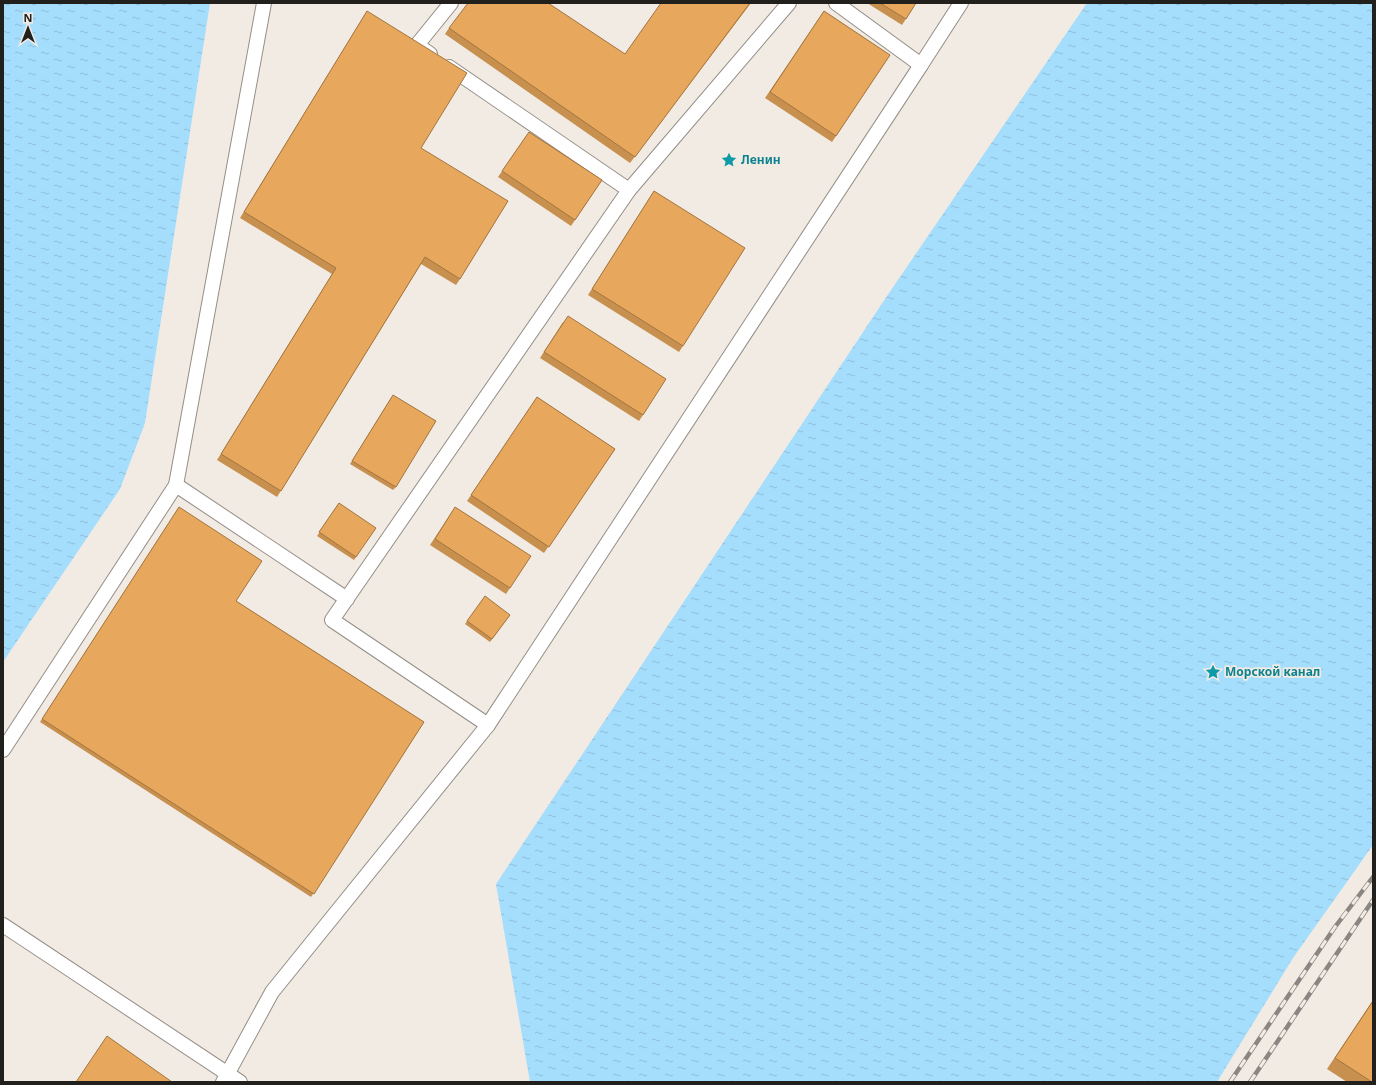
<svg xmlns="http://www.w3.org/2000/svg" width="1376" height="1085" viewBox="0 0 1376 1085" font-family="'Noto Sans',sans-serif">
  <defs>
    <pattern id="water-ripples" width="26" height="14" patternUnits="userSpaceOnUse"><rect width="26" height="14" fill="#a5ddfc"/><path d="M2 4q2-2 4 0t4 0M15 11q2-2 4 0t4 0" fill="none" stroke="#8ebdd8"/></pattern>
  </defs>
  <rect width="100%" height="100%" fill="#f2ebe4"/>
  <g fill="url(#water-ripples)">
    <path d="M3 3H210L145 423 120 489 3 662Z"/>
    <path d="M1087 3H1373V845L1293 958 1217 1082H530L496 884 887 296Z"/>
  </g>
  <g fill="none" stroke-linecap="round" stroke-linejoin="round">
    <g stroke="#948e87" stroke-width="16">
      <g id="lane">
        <path d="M836 3 921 65 961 3"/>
        <path d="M430 54 417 45 451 3"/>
        <path d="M449 67 629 190 332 620 488 725"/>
        <path d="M629 190 789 3"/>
        <path d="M176 485 347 599"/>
        <path d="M3 750 176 485 264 3"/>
        <path d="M3 925 240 1082"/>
        <path d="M223 1082 272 992 488 725 921 65"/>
      </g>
    </g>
    <use href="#lane" stroke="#fff" stroke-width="14"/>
    <g stroke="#8b8681" stroke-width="4.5">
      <g id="rail">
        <path d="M1230 1082 1335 927 1373 877"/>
        <path d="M1250 1082 1373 900"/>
      </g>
    </g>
    <use href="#rail" stroke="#f2ebe4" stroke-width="3" stroke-dasharray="9" stroke-linecap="butt"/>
  </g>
  <g fill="#c7904f">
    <path d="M751 3 630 163 445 34 449 28 625 54Z"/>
    <path d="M867 3H916L902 25Z"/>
    <path d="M367 11 421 148 460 279 456 285 421 264 277 497 217 460 332 274 240 218Z"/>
    <path d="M824 11 890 55 832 142 765 98Z"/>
    <path d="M529 132 602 180 571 226 498 177Z"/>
    <path d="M654 191 683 346 679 352 588 295Z"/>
    <path d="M563 322 643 415 639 421 540 358Z"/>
    <path d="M537 397 615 449 544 553 467 501Z"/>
    <path d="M391 398 396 487 393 490 350 464Z"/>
    <path d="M339 503 356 557 354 560 317 536Z"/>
    <path d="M179 507 236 601 424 722 311 897 40 722Z"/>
    <path d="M451 513 510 588 506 594 430 545Z"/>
    <path d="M510 615 490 642 465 624 467 621Z"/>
    <path d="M1373 1000V1082H1347L1327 1069Z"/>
  </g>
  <g fill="#e7a75c" stroke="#a27540">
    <path d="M468 3H548L625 54 661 3H750L635 157 449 28Z"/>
    <path d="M880 3H916L906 19Z"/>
    <path d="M367 11 467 73 421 148 508 201 460 279 425 257 281 491 221 454 336 268 244 212Z"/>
    <path d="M824 11 890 55 836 136 770 92Z"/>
    <path d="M529 132 602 180 575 220 502 171Z"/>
    <path d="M654 191 745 248 683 346 592 289Z"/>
    <path d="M568 316 666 379 643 415 544 352Z"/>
    <path d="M393 395 436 421 396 487 352 461Z"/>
    <path d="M537 397 615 449 549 547 471 495Z"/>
    <path d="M339 503 376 528 356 557 319 532Z"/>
    <path d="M179 507 262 561 236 601 424 722 314 894 42 719Z"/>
    <path d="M455 507 531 556 510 588 435 539Z"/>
    <path d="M485 596 510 615 492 639 467 621Z"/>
    <path d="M1373 1001V1082H1372L1335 1058Z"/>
    <path d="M107 1036 172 1082H76Z"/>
  </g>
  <defs>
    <g id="sight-bare" transform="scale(1.2)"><path d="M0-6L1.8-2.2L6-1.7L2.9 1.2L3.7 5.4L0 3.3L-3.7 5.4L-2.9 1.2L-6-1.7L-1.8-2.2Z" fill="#0f9aa8" stroke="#f2ebe4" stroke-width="2.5" paint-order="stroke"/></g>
  </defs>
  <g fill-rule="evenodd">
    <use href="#sight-bare" x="729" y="160"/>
    <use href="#sight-bare" x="1213" y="672"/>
  </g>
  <g text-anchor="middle" stroke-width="3.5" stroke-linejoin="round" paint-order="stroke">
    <g font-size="12" font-weight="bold" fill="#0d838f" stroke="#f2ebe4" text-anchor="start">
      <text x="741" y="164">Ленин</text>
      <text x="1225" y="676">Морской канал</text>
    </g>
  </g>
  <rect width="1376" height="1085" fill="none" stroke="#22201d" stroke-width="8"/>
  <g transform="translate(28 28)" stroke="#f2ebe4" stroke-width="3" paint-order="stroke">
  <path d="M0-3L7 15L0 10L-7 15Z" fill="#22201d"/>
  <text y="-6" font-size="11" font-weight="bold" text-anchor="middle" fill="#22201d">N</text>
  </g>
</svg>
